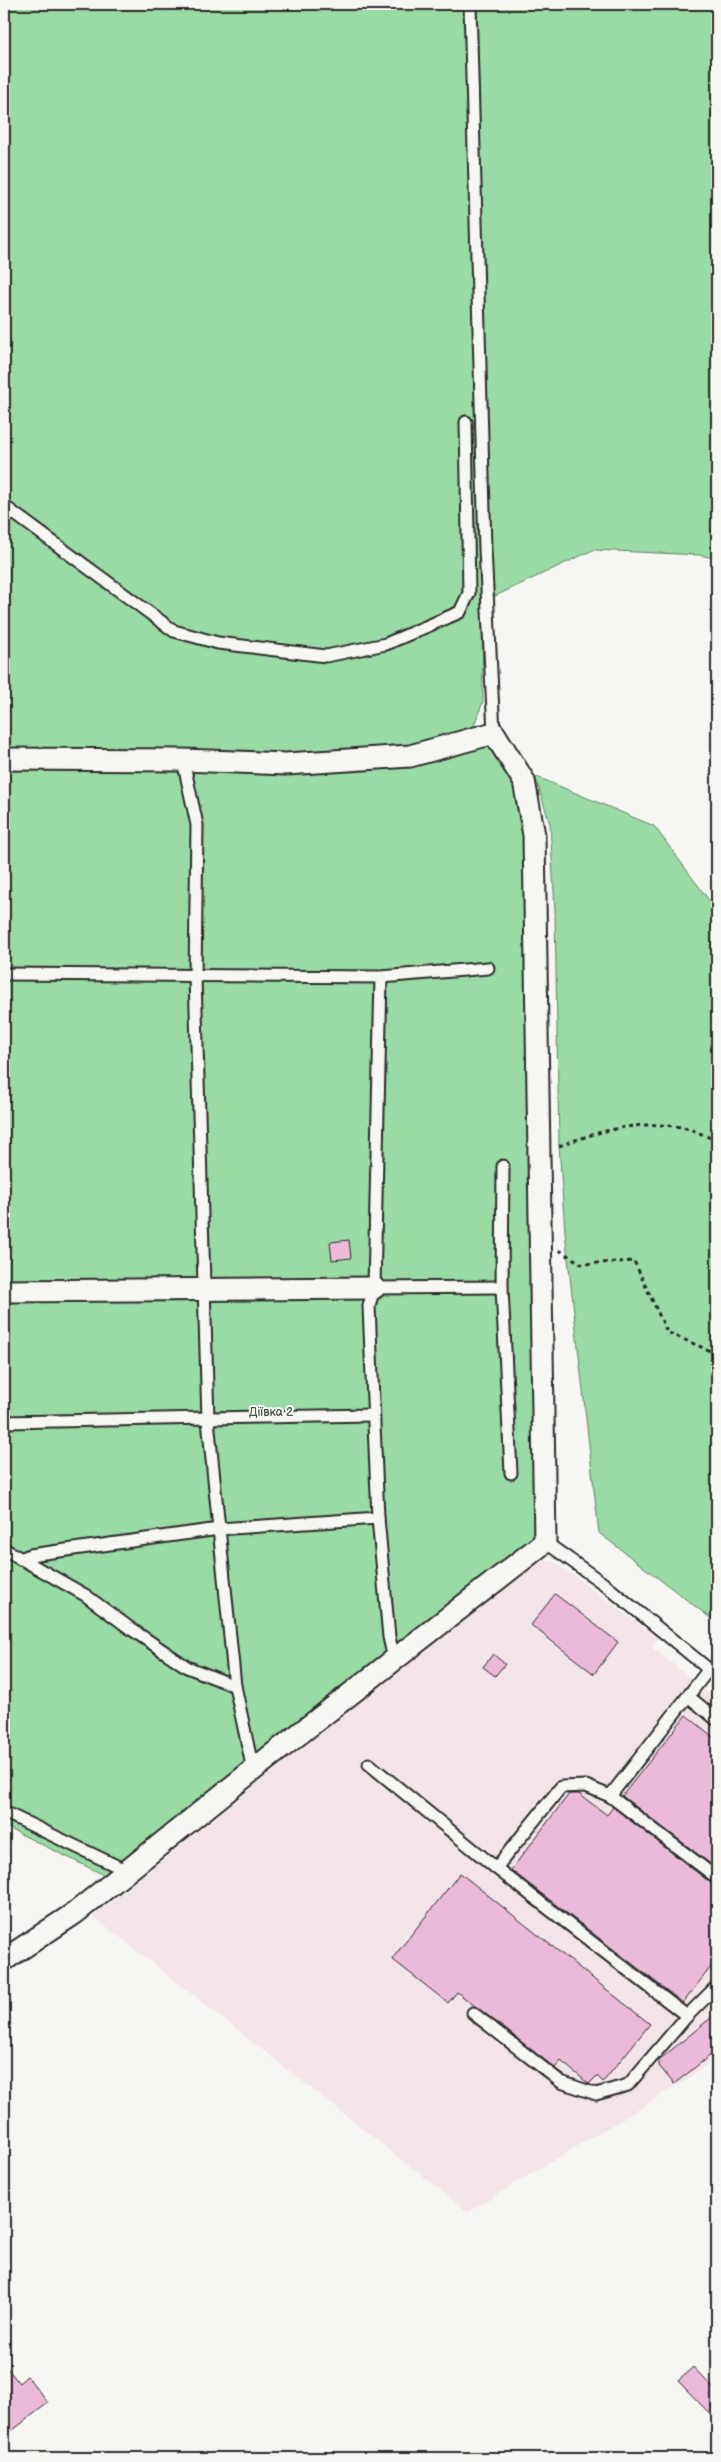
<svg xmlns="http://www.w3.org/2000/svg" width="721" height="2462" viewBox="0 0 721 2462" font-family="'Balsamiq Sans',sans-serif">
  <rect width="100%" height="100%" fill="#f6f6f2"/>
  <filter id="ink" filterUnits="userSpaceOnUse"><feTurbulence type="fractalNoise" baseFrequency=".02" numOctaves="2"/><feDisplacementMap in="SourceGraphic" scale="10" xChannelSelector="R" yChannelSelector="G"/><feConvolveMatrix kernelMatrix="1 2 1 2 8 2 1 2 1" color-interpolation-filters="sRGB"/></filter>
  <g filter="url(#ink)">
    <path fill="#f3e4ea" d="M536 1559 555 1562 658 1638 651 1647 717 1699V2058L678 2085 468 2212 93 1916Z"/>
    <g fill="#99daa5" stroke="#628268">
      <path d="M4 4H467L482 615 483 702 474 725 510 769 525 834 541 1526 516 1559 228 1787 104 1875 4 1826Z"/>
      <path d="M477 4H717V559L700 555 593 550 491 598Z"/>
      <path d="M535 776 654 826 717 911V1623L599 1533 565 1232 559 1145 555 910 550 824Z"/>
    </g>
    <g fill="#ecbad9" stroke="#2b2b2b">
      <path d="M349 1240 351 1258 332 1260 330 1242Z"/>
      <path d="M555 1594 618 1642 594 1674 531 1625Z"/>
      <path d="M493 1654 505 1664 495 1676 483 1667Z"/>
      <path d="M686 1715 717 1740V1869L622 1796Z"/>
      <path d="M569 1794H579L607 1815 613 1807 712 1884 717 1885V1959L683 2003 511 1870Z"/>
      <path d="M460 1873 650 2024 603 2082 597 2076 589 2084 561 2061 555 2068 457 1992 448 2003 392 1959Z"/>
      <path d="M717 2013V2050L674 2084 659 2066V2060Z"/>
      <path d="M4 2364 19 2383 27 2376 48 2403 4 2437Z"/>
      <path d="M693 2367 717 2392V2421L678 2381Z"/>
    </g>
    <g fill="none" stroke-linecap="round" stroke-linejoin="round">
      <g stroke="#2b2b2b" stroke-width="15">
        <g id="lane">
          <path d="M470 4 485 548 494 733"/>
          <path d="M4 506 174 631 218 643 326 656 386 644 460 612 469 593 466 422"/>
          <path d="M183 760 197 825 195 977 208 1420 235 1686 253 1770"/>
          <path d="M4 974 381 977 488 968"/>
          <path d="M381 977 374 1288 369 1306 378 1518 389 1637 394 1659"/>
          <path d="M503 1166 502 1287 511 1473"/>
          <path d="M374 1288 502 1287"/>
          <path d="M4 1422 373 1415"/>
          <path d="M545 1542 604 1584 717 1676"/>
          <path d="M4 1549 85 1595 131 1629 187 1667 235 1686"/>
          <path d="M20 1559 30 1555 219 1529 378 1518"/>
          <path d="M688 1696 717 1720"/>
          <path d="M369 1764 496 1868 687 2016"/>
          <path d="M610 1796 709 1669"/>
          <path d="M4 1812 127 1871"/>
          <path d="M496 1868 561 1787 586 1786 610 1796 717 1878"/>
          <path d="M473 2013 561 2082 596 2094 628 2085 687 2016 717 1986"/>
        </g>
      </g>
      <g stroke="#2b2b2b" stroke-width="25">
        <g id="street">
          <path d="M4 759 183 760 286 764 410 756 494 733 524 781 534 835 545 1542 253 1770 75 1913 4 1960"/>
          <path d="M4 1291 374 1288"/>
        </g>
      </g>
      <g stroke="#2b2b2b" stroke-width="3" stroke-dasharray="4 4" stroke-linecap="butt">
        <path d="M559 1146C599 1131 637 1120 681 1127 693 1129 706 1136 717 1141"/>
        <path d="M559 1250 582 1264 634 1261 667 1332 717 1354"/>
      </g>
      <use href="#lane" stroke="#f6f6f2" stroke-width="11"/>
      <use href="#street" stroke="#f6f6f2" stroke-width="21"/>
    </g>
  </g>
  <g text-anchor="middle" stroke-width="4" stroke-linejoin="round" paint-order="stroke">
    <g font-size="12" fill="#46574a" stroke="#f6f6f2">
      <text x="271" y="1416">Діївка 2</text>
    </g>
  </g>
  <rect width="721" height="2462" fill="none" stroke="#f6f6f2" stroke-width="20"/>
  <rect x="10" y="10" width="701" height="2442" fill="none" stroke="#2b2b2b" stroke-width="2" filter="url(#ink)"/>
</svg>
